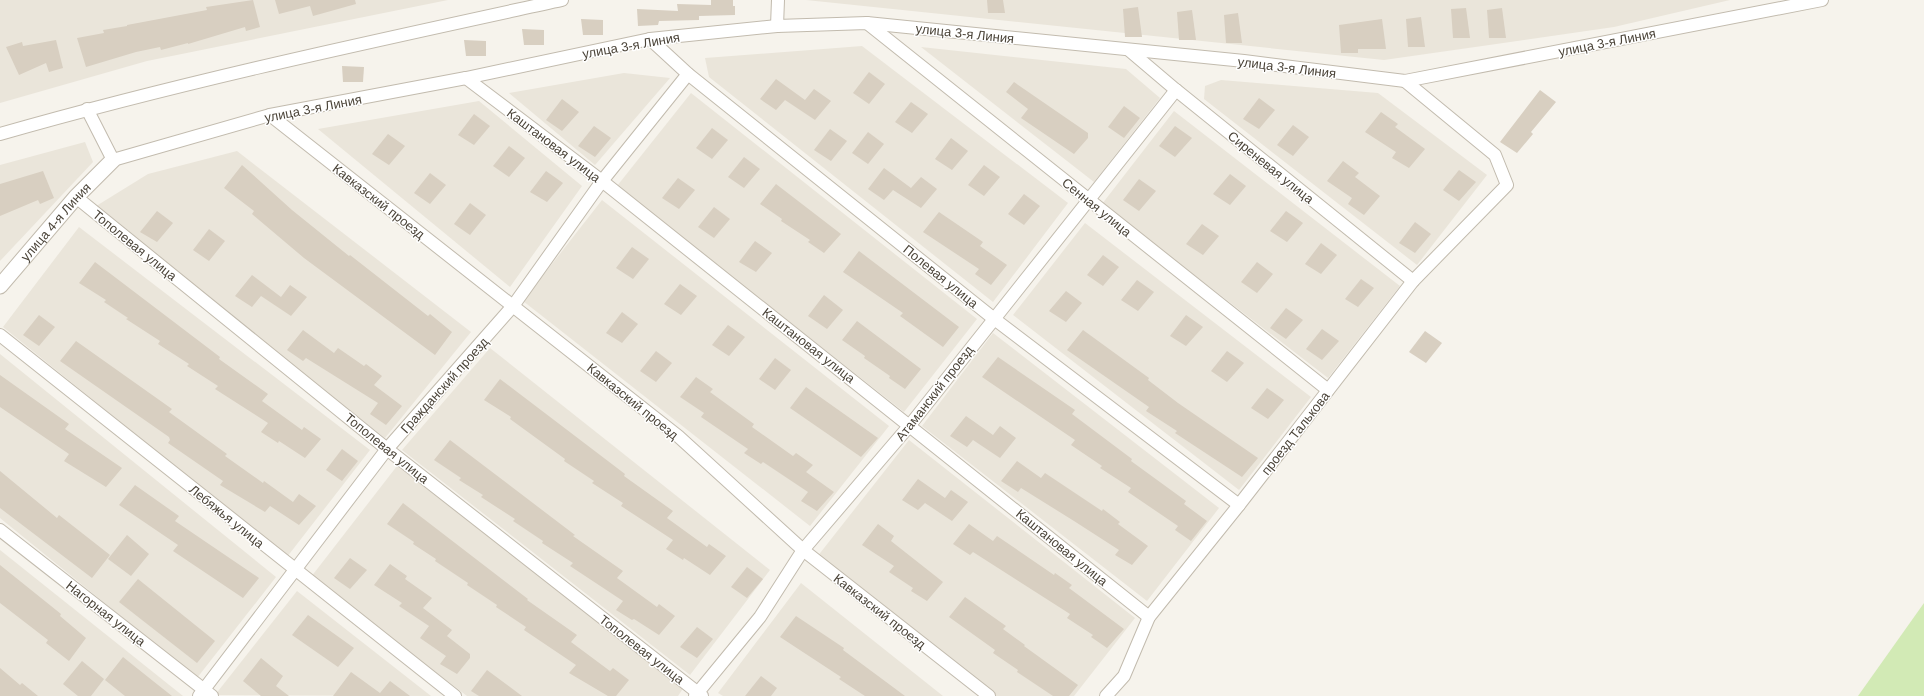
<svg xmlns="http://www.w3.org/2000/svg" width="1924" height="696" viewBox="0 0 1924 696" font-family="Arial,sans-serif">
  <rect width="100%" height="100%" fill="#f6f3ec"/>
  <g fill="#eae5da">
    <path d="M0 0H448L147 61 0 103Z"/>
    <path d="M806 0H1730L1614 27 1384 60Z"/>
    <path d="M862 46 1068 203 993 302 709 77 705 58Z"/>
    <path d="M921 47 1126 69 1160 98 1094 182Z"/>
    <path d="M624 73 670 78 595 165 509 93Z"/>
    <path d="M1221 80 1378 93 1487 175 1417 265 1204 99 1205 86Z"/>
    <path d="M691 93 977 319 904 412 617 186Z"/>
    <path d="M479 101 582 186 510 287 318 129Z"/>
    <path d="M1174 111 1400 286 1328 378 1102 204Z"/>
    <path d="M85 142 93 162 0 261V165Z"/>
    <path d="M237 151 471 332 385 438 93 208 148 174Z"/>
    <path d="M602 200 889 426 810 526 523 301Z"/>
    <path d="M1085 223 1311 397 1239 490 1013 315Z"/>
    <path d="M79 227 370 450 287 557 3 327Z"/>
    <path d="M993 333 1219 508 1147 601 922 426Z"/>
    <path d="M490 348 770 570 690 675 402 450Z"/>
    <path d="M0 354 276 577 197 678 0 518Z"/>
    <path d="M909 440 1135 618 1074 696H995L817 557Z"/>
    <path d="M397 466 684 687 678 696H467L311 577Z"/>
    <path d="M0 550 183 696H0Z"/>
    <path d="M801 583 943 696H723L718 693Z"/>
    <path d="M297 591 431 696 215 695Z"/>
  </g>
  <path fill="#d2eab5" d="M1924 603V696H1858Z"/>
  <g fill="#d8cfc1">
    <path d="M253 0 260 27 246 31 245 27 188 44V43L161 50 160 47 136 52 86 67 77 38 104 33 103 30 127 26V25L207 10 206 7Z"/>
    <path d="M275 0H355L356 4 313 16 310 6 279 14Z"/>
    <path d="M711 0H733V6H735V15L699 16V20L659 21 658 25 638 26 637 9 678 11 677 4 711 5Z"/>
    <path d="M987 0H1003L1005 13H988Z"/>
    <path d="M1138 7 1142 37H1125L1123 9Z"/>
    <path d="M1466 8 1470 38H1453L1451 9Z"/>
    <path d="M1502 8 1506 38H1489L1487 10Z"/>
    <path d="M1192 10 1196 40H1179L1177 12Z"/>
    <path d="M1238 13 1242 43H1226L1224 15Z"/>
    <path d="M1421 17 1425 47H1408L1406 19Z"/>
    <path d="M581 19 603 20V35H583Z"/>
    <path d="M1382 19 1386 49H1358V53H1341L1339 25Z"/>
    <path d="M522 29 544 30V45H524Z"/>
    <path d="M56 40 63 68 49 72 46 63 19 75 6 47 22 42 23 46Z"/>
    <path d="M464 40 486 41V56H466Z"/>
    <path d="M342 66 364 67 363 82H343Z"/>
    <path d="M869 72 885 84 869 104 853 93Z"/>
    <path d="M776 79 805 100 814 89 831 101 815 120 785 100 776 110 760 99Z"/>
    <path d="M1014 82 1088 133V138L1074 154 1021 118 1028 109 1006 92Z"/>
    <path d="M1540 90 1556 102 1531 132 1533 134 1517 153 1500 142Z"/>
    <path d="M1259 98 1275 110 1259 129 1243 119Z"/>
    <path d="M562 99 579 112 562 131 546 120Z"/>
    <path d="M911 102 928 114 912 133 895 122Z"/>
    <path d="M1124 106 1140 118 1124 138 1108 127Z"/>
    <path d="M1381 112 1398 124 1395 127 1425 149 1409 168 1392 158 1396 152 1365 132Z"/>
    <path d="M474 114 490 126 474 145 458 135Z"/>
    <path d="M1293 125 1309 137 1293 156 1277 145Z"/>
    <path d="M594 126 611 138 595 157 578 146Z"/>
    <path d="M1175 126 1192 138 1175 157 1159 146Z"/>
    <path d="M712 128 728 140 712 159 696 148Z"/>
    <path d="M830 129 847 141 831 161 814 150Z"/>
    <path d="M868 132 884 144 868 164 852 153Z"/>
    <path d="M388 134 405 146 389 165 372 154Z"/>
    <path d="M951 138 968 151 952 170 935 159Z"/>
    <path d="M509 146 525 158 509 177 493 166Z"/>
    <path d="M744 157 760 169 744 188 728 177Z"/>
    <path d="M1343 161 1359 173 1355 177 1380 196 1364 215 1348 204 1352 198 1327 181Z"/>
    <path d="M242 165 292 210 349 256 350 255 428 316 430 314 452 332 435 355 304 258 252 214 254 211 224 188Z"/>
    <path d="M984 165 1000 177 984 196 968 185Z"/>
    <path d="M884 168 911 188 921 177 937 189 921 208 893 190 884 200 868 189Z"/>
    <path d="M1459 170 1476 182 1459 201 1443 190Z"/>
    <path d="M43 171 54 198 40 204 38 200 0 216V184Z"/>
    <path d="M546 171 563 183 547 202 530 192Z"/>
    <path d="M430 173 446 185 430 204 414 193Z"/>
    <path d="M1230 174 1246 186 1230 205 1213 194Z"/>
    <path d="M678 178 695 190 679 209 662 198Z"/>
    <path d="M1139 179 1156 191 1139 211 1123 200Z"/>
    <path d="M776 184 841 234 824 253 808 242 810 240 781 221 782 219 760 204Z"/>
    <path d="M1024 194 1040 206 1024 225 1008 214Z"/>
    <path d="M470 203 486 215 470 235 454 224Z"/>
    <path d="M714 207 730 219 714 238 698 227Z"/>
    <path d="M157 211 173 223 157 242 140 232Z"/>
    <path d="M1286 211 1303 223 1287 242 1270 231Z"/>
    <path d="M939 212 983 242 980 246 1007 265 991 285 975 274 979 269 923 232Z"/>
    <path d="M1415 222 1431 234 1415 253 1399 243Z"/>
    <path d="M1202 224 1219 236 1203 255 1186 244Z"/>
    <path d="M209 229 225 241 209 261 193 250Z"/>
    <path d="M755 241 772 253 756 272 739 262Z"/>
    <path d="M1321 243 1337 255 1321 274 1305 264Z"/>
    <path d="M632 247 649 259 633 279 616 268Z"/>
    <path d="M859 251 959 327 943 347 900 316 903 313 843 272Z"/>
    <path d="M1103 255 1119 267 1103 286 1087 275Z"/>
    <path d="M95 262 220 357 219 359 268 394 262 401 302 430 304 427 321 439 305 458 279 441 278 443 261 432 268 423 215 389 218 386 187 366 189 364 158 344 160 341 126 319 128 318 104 302 106 300 79 283Z"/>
    <path d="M1257 262 1273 274 1257 293 1241 282Z"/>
    <path d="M252 275 281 297 290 285 307 297 291 316 261 296 252 307 235 296Z"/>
    <path d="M1361 279 1374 288 1358 307 1345 299Z"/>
    <path d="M1137 280 1154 292 1138 311 1121 300Z"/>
    <path d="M680 284 697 296 681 315 664 304Z"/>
    <path d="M1066 291 1082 303 1066 322 1049 311Z"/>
    <path d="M824 295 843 310 827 329 808 316Z"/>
    <path d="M1286 308 1303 320 1286 339 1270 328Z"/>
    <path d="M622 312 638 324 622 343 606 333Z"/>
    <path d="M39 315 55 327 39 346 23 335Z"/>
    <path d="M1186 315 1203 327 1186 346 1170 336Z"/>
    <path d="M857 321 921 369 905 389 889 378 890 376 864 358 865 356 842 340Z"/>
    <path d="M728 325 745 337 729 356 712 345Z"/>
    <path d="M1322 329 1339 341 1322 360 1306 349Z"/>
    <path d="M303 330 334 353 338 348 364 366 366 364 382 376 374 385 402 406 386 425 370 414 378 403 306 358 303 361 287 350Z"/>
    <path d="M1083 330 1149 378 1148 380 1178 403 1258 458 1242 477 1175 433 1177 431 1146 411 1149 407 1067 350Z"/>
    <path d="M1425 331 1442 343 1426 363 1409 352Z"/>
    <path d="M76 341 172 409 169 412 227 454 225 456 263 483 264 481 293 502 299 494 316 506 299 525 270 506 265 512 220 485 223 481 168 443 170 440 169 437 60 361Z"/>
    <path d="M656 351 672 363 656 382 640 371Z"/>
    <path d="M1227 351 1244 363 1227 382 1211 371Z"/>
    <path d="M998 357 1075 410 1072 414 1132 459 1131 461 1186 501 1184 504 1207 521 1191 541 1175 530 1178 526 1128 492 1131 488 1100 468 1102 466 1071 445 1075 440 982 377Z"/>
    <path d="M775 358 791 370 775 390 759 379Z"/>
    <path d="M0 375 69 424 65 429 122 468 106 487 64 461 69 454 0 407Z"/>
    <path d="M696 377 713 389 710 392 754 424 752 427 793 456 796 453 813 465 806 472 834 492 817 511 801 501 808 492 763 462 761 464 744 453 748 449 701 417 704 413 680 397Z"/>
    <path d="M500 379 625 474 624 476 673 511 667 518 707 547 709 544 726 556 710 575 684 558 683 560 666 549 673 540 621 506 623 503 592 483 594 481 564 461 565 459 510 419 511 417 484 400Z"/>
    <path d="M806 387 878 438 861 457 790 408Z"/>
    <path d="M1267 388 1284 400 1268 419 1251 408Z"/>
    <path d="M966 416 993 435 1000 426 1016 438 1000 458 973 440 967 447 950 436Z"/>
    <path d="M450 440 575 535 573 536 623 571 617 578 657 607 659 604 675 616 659 635 634 619 632 620 616 610 623 601 570 566 573 563 542 543 543 541 513 521 515 519 481 497 483 495 459 480 461 478 434 460Z"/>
    <path d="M342 449 358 461 342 481 326 470Z"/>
    <path d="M1017 461 1041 478 1045 473 1102 511 1103 509 1120 522 1118 524 1148 546 1132 565 1115 555 1119 550 1074 521 1021 488 1018 492 1001 481Z"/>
    <path d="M0 471 57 518 59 515 110 555 92 578 0 508Z"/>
    <path d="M918 479 945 498 951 490 968 502 952 521 925 503 918 510 902 500Z"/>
    <path d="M135 485 179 516 175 521 259 578 243 598 173 551 178 545 119 505Z"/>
    <path d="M403 503 528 599 527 600 577 635 571 642 610 671 613 668 629 680 616 696H608L569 673 576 665 524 630 526 627 496 607 497 605 467 585 468 583 435 561 436 559 413 544 414 542 387 524Z"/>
    <path d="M878 524 894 536 891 541 943 582 927 601 911 591 913 588 889 572 894 566 862 545Z"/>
    <path d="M969 524 993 541 997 536 1054 575 1055 573 1072 585 1069 588 1124 629 1107 648 1091 637 1093 635 1067 618 1070 614 973 552 970 555 953 544Z"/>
    <path d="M127 535 149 554 131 576 108 559Z"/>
    <path d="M350 558 367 570 350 589 334 578Z"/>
    <path d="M390 564 407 576 405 579 432 598 423 608 452 630 447 636 470 654V658L457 674 440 664 446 656 420 638 429 626 399 606 402 603 374 585Z"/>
    <path d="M0 565 61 614 60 616 86 638 69 661 46 643 48 640 0 603Z"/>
    <path d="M747 567 763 579 747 598 731 587Z"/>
    <path d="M138 579 215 641 197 663 119 602Z"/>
    <path d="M965 597 1006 626 1003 629 1025 645 1024 646 1078 685 1069 696H1053L1017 672 1018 670 993 653 995 650 949 617Z"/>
    <path d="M308 615 354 648 338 667 292 635Z"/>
    <path d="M796 616 844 648 843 650 905 696H865L839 679 841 677 780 637Z"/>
    <path d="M697 627 713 639 697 658 680 647Z"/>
    <path d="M123 657 153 681 172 696H125L105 680Z"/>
    <path d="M261 658 283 676 276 686 289 696H261L243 681Z"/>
    <path d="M82 661 104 679 91 696H78L63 684Z"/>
    <path d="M0 668 20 685 22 683 38 696H0Z"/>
    <path d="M487 670 522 696H479L471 691Z"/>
    <path d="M351 672 380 693 390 681 410 696H333Z"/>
    <path d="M761 676 777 688 771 696H745Z"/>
  </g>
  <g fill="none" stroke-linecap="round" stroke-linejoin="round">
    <g stroke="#c2bbae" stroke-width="14">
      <g id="minor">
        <path d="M867 23 1328 390"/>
        <path d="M777 26 778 0"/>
        <path d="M650 39 688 74 993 318 1239 505"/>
        <path d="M1130 51 1176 90 1413 281"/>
        <path d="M466 78 602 181 1149 617"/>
        <path d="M87 109 113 160 270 115 466 78 650 39 777 26 867 23 1244 61 1405 81 1822 0"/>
        <path d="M270 115 678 436 803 550 989 696"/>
        <path d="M0 134C185 81 374 41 562 0"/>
        <path d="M76 197 387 449 702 696"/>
        <path d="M0 335 455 696"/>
        <path d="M0 530 212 696"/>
        <path d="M199 696 387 449 513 306 602 181 688 74"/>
        <path d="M695 696 760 617 803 550 910 425 1176 90"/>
        <path d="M1106 696 1124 676 1149 617 1239 505 1413 281 1507 185 1495 155 1405 81"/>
      </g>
    </g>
    <g stroke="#c2bbae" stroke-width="17">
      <g id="tertiary">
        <path id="s1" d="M0 286 76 197 113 160"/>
      </g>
    </g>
    <use href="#minor" stroke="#fff" stroke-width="12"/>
    <use href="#tertiary" stroke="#fff" stroke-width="15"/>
  </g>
  <g text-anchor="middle" stroke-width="3" stroke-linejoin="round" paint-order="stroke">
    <g font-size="13" fill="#4b4439" stroke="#fff">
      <text transform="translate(965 33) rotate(6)" y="5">улица 3-я Линия</text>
      <text transform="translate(1607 42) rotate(-11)" y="5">улица 3-я Линия</text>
      <text transform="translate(631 45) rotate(-10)" y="5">улица 3-я Линия</text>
      <text transform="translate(1287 67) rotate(7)" y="5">улица 3-я Линия</text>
      <text transform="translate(313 108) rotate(-11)" y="5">улица 3-я Линия</text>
      <text transform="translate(554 145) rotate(37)" y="5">Каштановая улица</text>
      <text transform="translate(1271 167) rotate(39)" y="5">Сиреневая улица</text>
      <text transform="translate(379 201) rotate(38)" y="5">Кавказский проезд</text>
      <text transform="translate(1097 207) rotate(39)" y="5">Сенная улица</text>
      <text dy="5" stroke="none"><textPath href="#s1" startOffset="85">улица 4-я Линия</textPath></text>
      <text transform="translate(135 245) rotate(39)" y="5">Тополевая улица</text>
      <text transform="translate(941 276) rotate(39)" y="5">Полевая улица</text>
      <text transform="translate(809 345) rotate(38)" y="5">Каштановая улица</text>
      <text transform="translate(444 385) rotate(-48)" y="5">Гражданский проезд</text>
      <text transform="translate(934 393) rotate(-52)" y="5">Атаманский проезд</text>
      <text transform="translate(633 401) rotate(39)" y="5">Кавказский проезд</text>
      <text transform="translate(1295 433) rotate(-52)" y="5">проезд Талькова</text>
      <text transform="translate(387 448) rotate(39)" y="5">Тополевая улица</text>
      <text transform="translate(227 516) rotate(39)" y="5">Лебяжья улица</text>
      <text transform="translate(1062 547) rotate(39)" y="5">Каштановая улица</text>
      <text transform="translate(880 611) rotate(38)" y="5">Кавказский проезд</text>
      <text transform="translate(106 613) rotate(38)" y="5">Нагорная улица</text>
      <text transform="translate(642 649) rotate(38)" y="5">Тополевая улица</text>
    </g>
  </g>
</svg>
